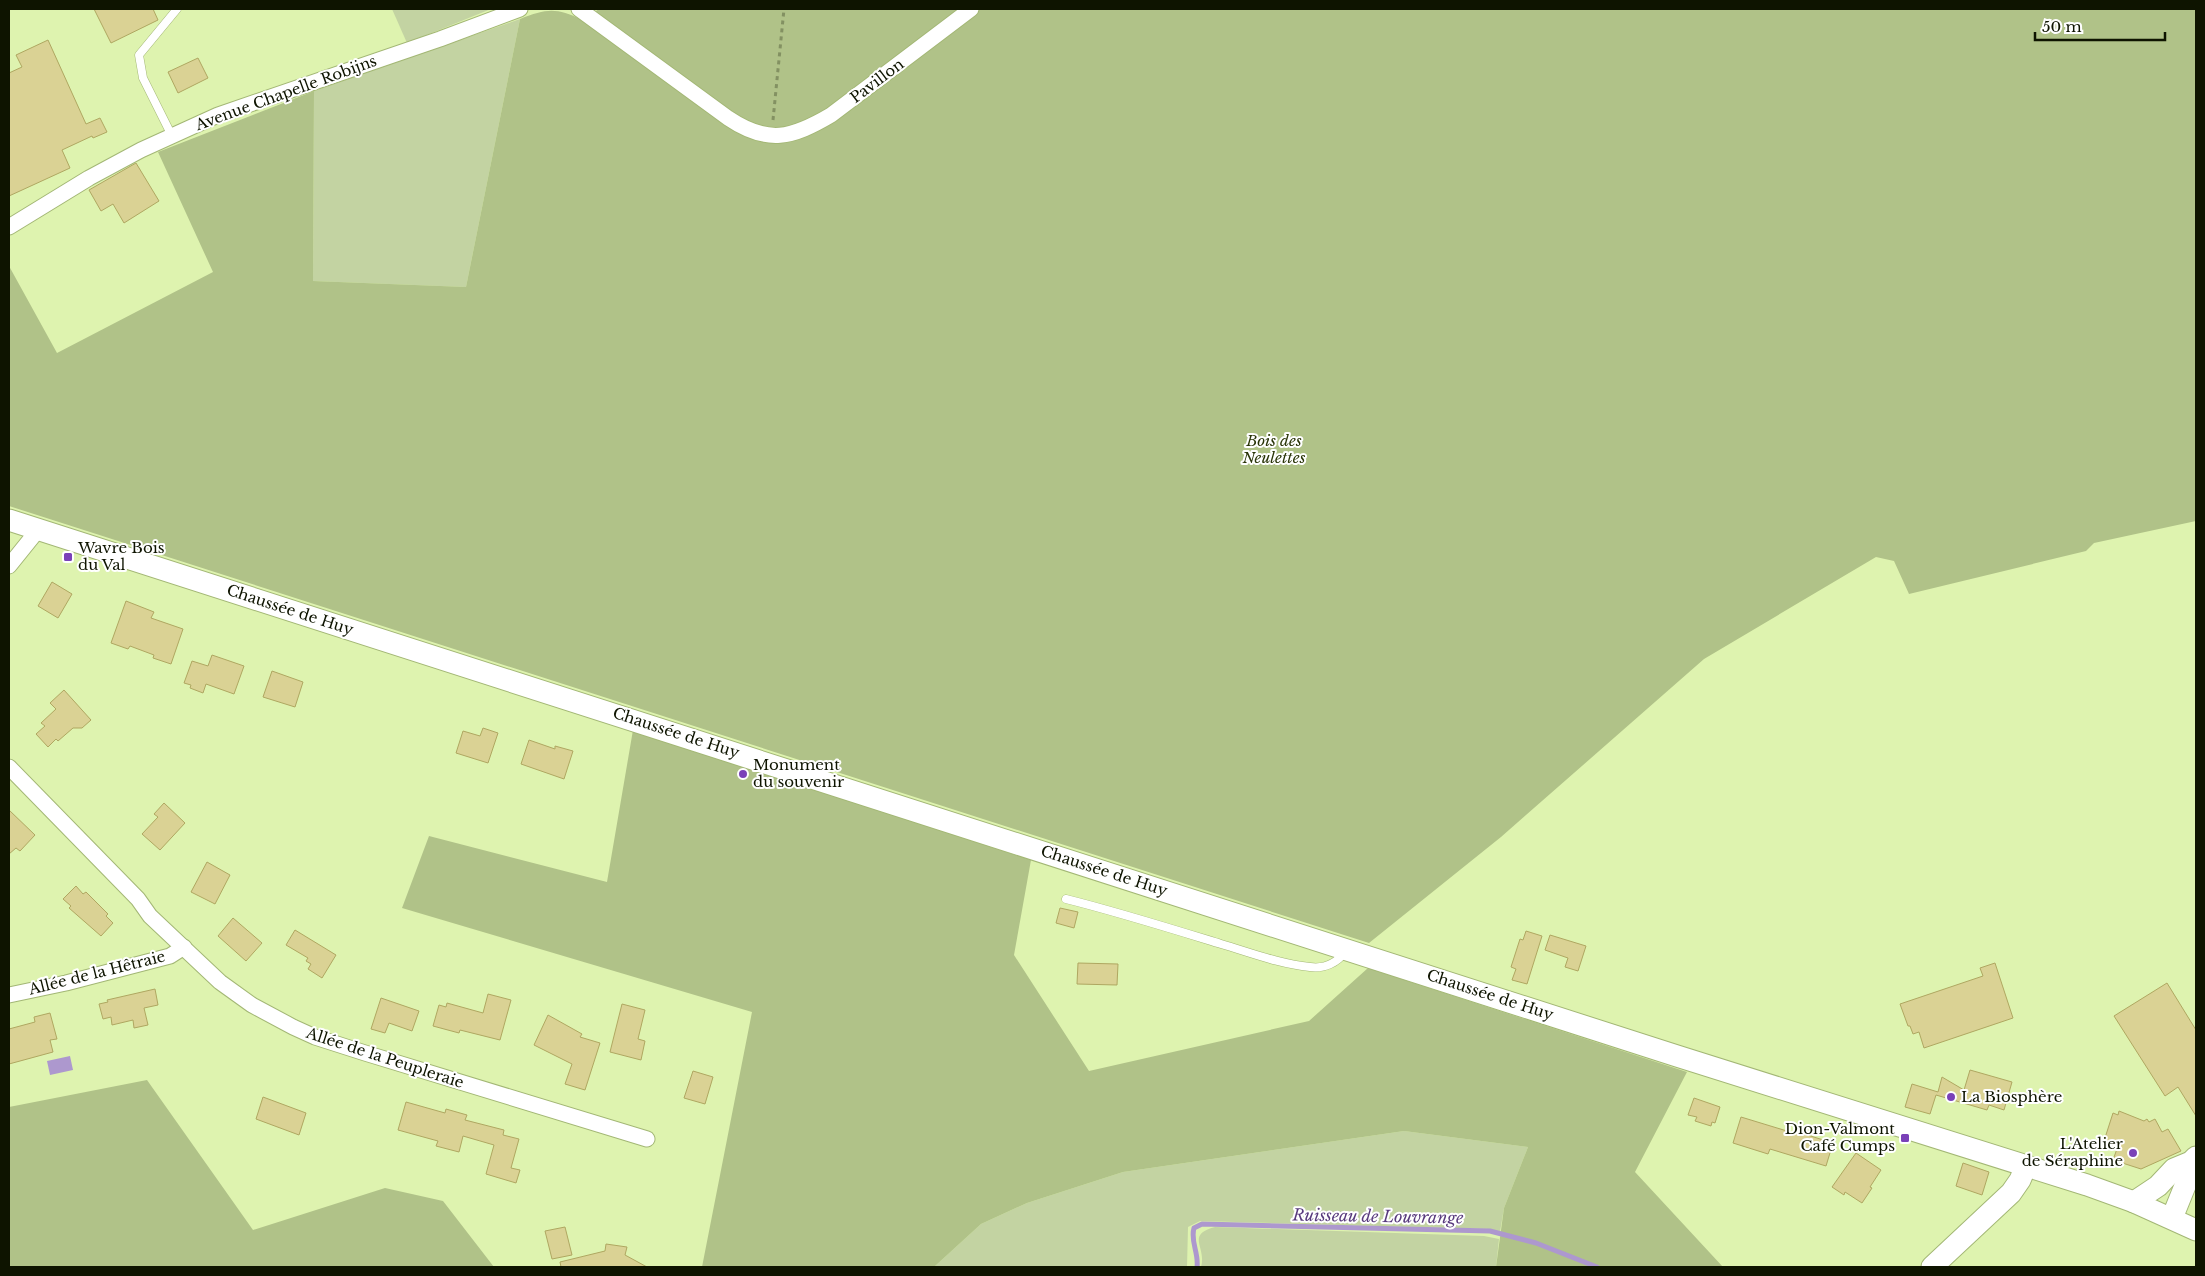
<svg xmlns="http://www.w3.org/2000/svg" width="2205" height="1276" viewBox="0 0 2205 1276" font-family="'Libre Baskerville',serif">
  <rect width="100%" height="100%" fill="#def3af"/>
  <g fill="#c3d3a2">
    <path d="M392 9H491L407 43Z"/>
    <path d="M520 19 466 287 313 281 314 91Z"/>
    <path d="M1404 1131 1528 1147 1504 1208 1500 1232 1489 1229 1200 1221 1188 1227 1187 1267H934L981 1224 1027 1203 1123 1172Z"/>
    <path d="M1215 1227 1484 1236 1499 1239 1496 1267H1201C1207 1247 1185 1235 1215 1227Z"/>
  </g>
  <g fill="#b0c288">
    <path d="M599 9H2196V521L2094 543 2086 551 1909 594 1894 561 1876 557 1704 659 1501 837 1369 943 9 506V266L57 353 213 272 158 152 314 91 313 281 466 287 520 19C546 9 556 7 582 20Z"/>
    <path d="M633 730 1031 860 1014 955 1089 1071 1309 1021 1368 968 1687 1072 1635 1172 1723 1267H1496L1504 1208 1528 1147 1404 1131 1123 1172 1027 1203 981 1224 934 1267H702L752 1012 402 908 429 836 607 882Z"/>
    <path d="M147 1080 253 1230 385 1188 443 1201 494 1267H9V1107Z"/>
  </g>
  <path fill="#ad98ce" d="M70 1056 73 1070 50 1075 47 1061Z"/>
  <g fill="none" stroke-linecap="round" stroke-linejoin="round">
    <path stroke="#ad98ce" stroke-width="5" d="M1197 1267C1199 1253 1190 1241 1194 1228L1202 1224 1490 1231 1536 1243 1597 1267"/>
  </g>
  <g fill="#dad294" stroke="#afa761">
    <path d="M94 9H153L158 20 111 43Z"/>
    <path d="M48 40 86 124 100 118 107 132 93 138 92 136 62 150 70 168 9 196V73L22 67 16 55Z"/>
    <path d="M198 58 208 78 178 93 168 72Z"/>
    <path d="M136 163 159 201 124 223 113 204 101 211 89 190Z"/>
    <path d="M52 582 72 594 58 618 38 606Z"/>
    <path d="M126 601 154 612 151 618 183 629 171 664 153 658 154 655 130 646 128 649 111 643Z"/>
    <path d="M212 655 244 666 234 694 206 684 203 693 190 688 191 685 184 683 192 661 208 666Z"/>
    <path d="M272 671 303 682 295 707 263 697Z"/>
    <path d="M64 690 91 720 82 728H73L58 741 56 739 48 747 36 734 45 726 41 723 56 709 50 703Z"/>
    <path d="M483 728 498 733 488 763 456 753 463 731 480 736Z"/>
    <path d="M529 740 555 749V746L573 751 564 779 521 764Z"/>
    <path d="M164 803 185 823 160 850 142 834 158 817 154 814Z"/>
    <path d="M9 810 35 835 20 851 16 848 9 854Z"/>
    <path d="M207 862 230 875 215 904 191 892Z"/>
    <path d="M76 886 83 894 86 892 108 914 106 916 113 923 101 936 69 908 71 906 63 899Z"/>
    <path d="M1060 908 1078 912 1074 928 1056 923Z"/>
    <path d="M233 918 262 943 246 961 218 936Z"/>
    <path d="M295 930 336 955 322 978 308 969 311 964 306 961 308 958 286 945Z"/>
    <path d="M1526 931 1542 936 1527 984 1512 980 1516 969 1511 967 1520 939 1523 940Z"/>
    <path d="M1550 935 1586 946 1578 971 1565 967 1568 958 1545 950Z"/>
    <path d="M1078 963 1118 964 1117 985 1077 984Z"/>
    <path d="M1995 963 2013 1018 1924 1048 1919 1032 1913 1034 1910 1026H1908L1900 1004 1983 976 1980 968Z"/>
    <path d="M2167 983 2196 1030V1116L2178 1087 2165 1096 2114 1016Z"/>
    <path d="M155 989 158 1005 144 1008 148 1025 134 1028 133 1020 112 1025 111 1017 103 1019 99 1004 108 1002 107 1000Z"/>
    <path d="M488 994 511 1000 500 1040 460 1030 459 1033 433 1026 439 1005 446 1007 447 1003 483 1013Z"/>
    <path d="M381 998 419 1011 412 1031 389 1023 385 1033 371 1029Z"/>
    <path d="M622 1004 645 1010 638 1039 645 1041 641 1060 610 1052Z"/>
    <path d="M50 1013 57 1039 50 1040 53 1052 9 1064V1029L35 1022 34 1017Z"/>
    <path d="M548 1015 582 1034 580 1037 600 1043 585 1090 565 1084 572 1064 534 1045Z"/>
    <path d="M1970 1070 2012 1082 2004 1110 1989 1105 1987 1110 1936 1095 1930 1114 1905 1107 1912 1084 1938 1092 1942 1077 1964 1090Z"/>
    <path d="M693 1071 713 1077 705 1104 684 1098Z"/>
    <path d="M263 1097 306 1113 299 1135 256 1119Z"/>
    <path d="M1694 1098 1720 1107 1715 1123 1712 1122 1711 1126 1695 1121 1697 1117 1688 1115Z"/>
    <path d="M406 1102 445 1113 446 1109 467 1115 465 1120 504 1130 503 1135 519 1139 511 1168 520 1170 516 1183 486 1174 494 1145 463 1136 459 1152 436 1146 438 1141 398 1130Z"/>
    <path d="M2119 1111 2144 1121 2147 1119 2149 1122 2155 1119 2162 1132 2168 1129 2181 1151 2141 1169 2113 1160 2118 1146 2104 1141 2113 1113 2118 1115Z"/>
    <path d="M1741 1117 1800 1135 1801 1133 1833 1143 1826 1166 1770 1149 1768 1154 1733 1143Z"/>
    <path d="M1856 1153 1881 1170 1870 1187 1872 1188 1862 1203 1845 1192 1844 1195 1832 1187Z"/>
    <path d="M1963 1163 1989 1172 1982 1195 1956 1186Z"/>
    <path d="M565 1227 572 1255 552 1259 545 1231Z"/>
    <path d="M606 1244 627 1247 625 1255 647 1267H561L560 1262 605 1251Z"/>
  </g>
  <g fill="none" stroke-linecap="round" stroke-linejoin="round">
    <g stroke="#a3b775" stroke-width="9">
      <g id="lane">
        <path d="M172 136 143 78 139 55 177 9"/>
        <path d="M1066 899C1118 912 1169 928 1221 944 1249 952 1279 964 1310 967 1324 969 1337 963 1346 951"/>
      </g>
    </g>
    <g stroke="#a3b775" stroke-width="17">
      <g id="street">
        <path d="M579 9 728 118C768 145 792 138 831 115L971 9"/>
        <path d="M9 227 89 178 141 150 218 115 440 39 520 9"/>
        <path d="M9 566 38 530"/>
        <path d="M9 767 138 899 150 916 220 982 252 1005 293 1027 315 1037 365 1053 647 1139"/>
        <path d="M9 995 66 983 170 956 184 947"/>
      </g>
    </g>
    <g stroke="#a3b775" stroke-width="23">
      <g id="secondary">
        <path d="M9 520 1677 1056 2087 1185 2134 1202 2196 1230"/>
        <path d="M2134 1202 2158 1186 2174 1169 2191 1162 2196 1157"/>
        <path d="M2172 1218 2187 1181 2191 1162"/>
        <path d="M1932 1267 2011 1193 2020 1180 2026 1166"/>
      </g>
    </g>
    <path stroke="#839162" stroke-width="3" stroke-dasharray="4 4" stroke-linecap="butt" d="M773 120 784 9"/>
    <use href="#lane" stroke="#fff" stroke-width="8"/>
    <use href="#street" stroke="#fff" stroke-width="15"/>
    <use href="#secondary" stroke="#fff" stroke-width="21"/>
  </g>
  <g fill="#7a41b8" stroke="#fff" stroke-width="2">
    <rect x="63" y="552" width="10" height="10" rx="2.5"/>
    <circle cx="743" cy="774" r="5"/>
    <circle cx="1951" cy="1097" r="5"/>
    <rect x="1900" y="1133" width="10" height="10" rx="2.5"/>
    <circle cx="2133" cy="1153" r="5"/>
  </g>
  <g text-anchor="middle" stroke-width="4" stroke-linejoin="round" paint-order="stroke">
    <g font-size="15" fill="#0e1400" stroke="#fff">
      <text transform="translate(877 81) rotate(-37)" y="5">Pavillon</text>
      <text transform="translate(286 93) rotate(-20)" y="5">Avenue Chapelle Robijns</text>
      <text transform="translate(290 610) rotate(18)" y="5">Chaussée de Huy</text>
      <text transform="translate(676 733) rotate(18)" y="5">Chaussée de Huy</text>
      <text transform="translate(1104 871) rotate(18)" y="5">Chaussée de Huy</text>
      <text transform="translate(97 973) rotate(-14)" y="5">Allée de la Hêtraie</text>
      <text transform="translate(1490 995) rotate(18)" y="5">Chaussée de Huy</text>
      <text transform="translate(385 1058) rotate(18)" y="5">Allée de la Peupleraie</text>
    </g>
    <g font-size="15" font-style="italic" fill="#293407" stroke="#fff">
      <text x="1274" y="446">Bois des<tspan x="1274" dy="17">Neulettes</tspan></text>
    </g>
    <g font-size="15" fill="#0e1400" stroke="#fff" text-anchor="start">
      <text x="78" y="553">Wavre Bois<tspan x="78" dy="17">du Val</tspan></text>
      <text x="753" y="770">Monument<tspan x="753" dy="17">du souvenir</tspan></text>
      <text x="1961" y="1102">La Biosphère</text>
      <text x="1895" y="1134" text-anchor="end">Dion-Valmont<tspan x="1895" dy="17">Café Cumps</tspan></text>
      <text x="2123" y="1149" text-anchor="end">L'Atelier<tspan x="2123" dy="17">de Séraphine</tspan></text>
    </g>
    <g font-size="16" font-style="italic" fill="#583a7d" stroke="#fff">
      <text transform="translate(1378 1216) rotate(1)" y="6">Ruisseau de Louvrange</text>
    </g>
  </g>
  <rect width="2205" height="1276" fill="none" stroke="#0e1400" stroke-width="20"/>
  <path d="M2035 32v8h130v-8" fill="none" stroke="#0e1400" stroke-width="2.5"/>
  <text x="2042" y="32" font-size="15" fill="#0e1400" stroke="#ffffff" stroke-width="4" paint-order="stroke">50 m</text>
</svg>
